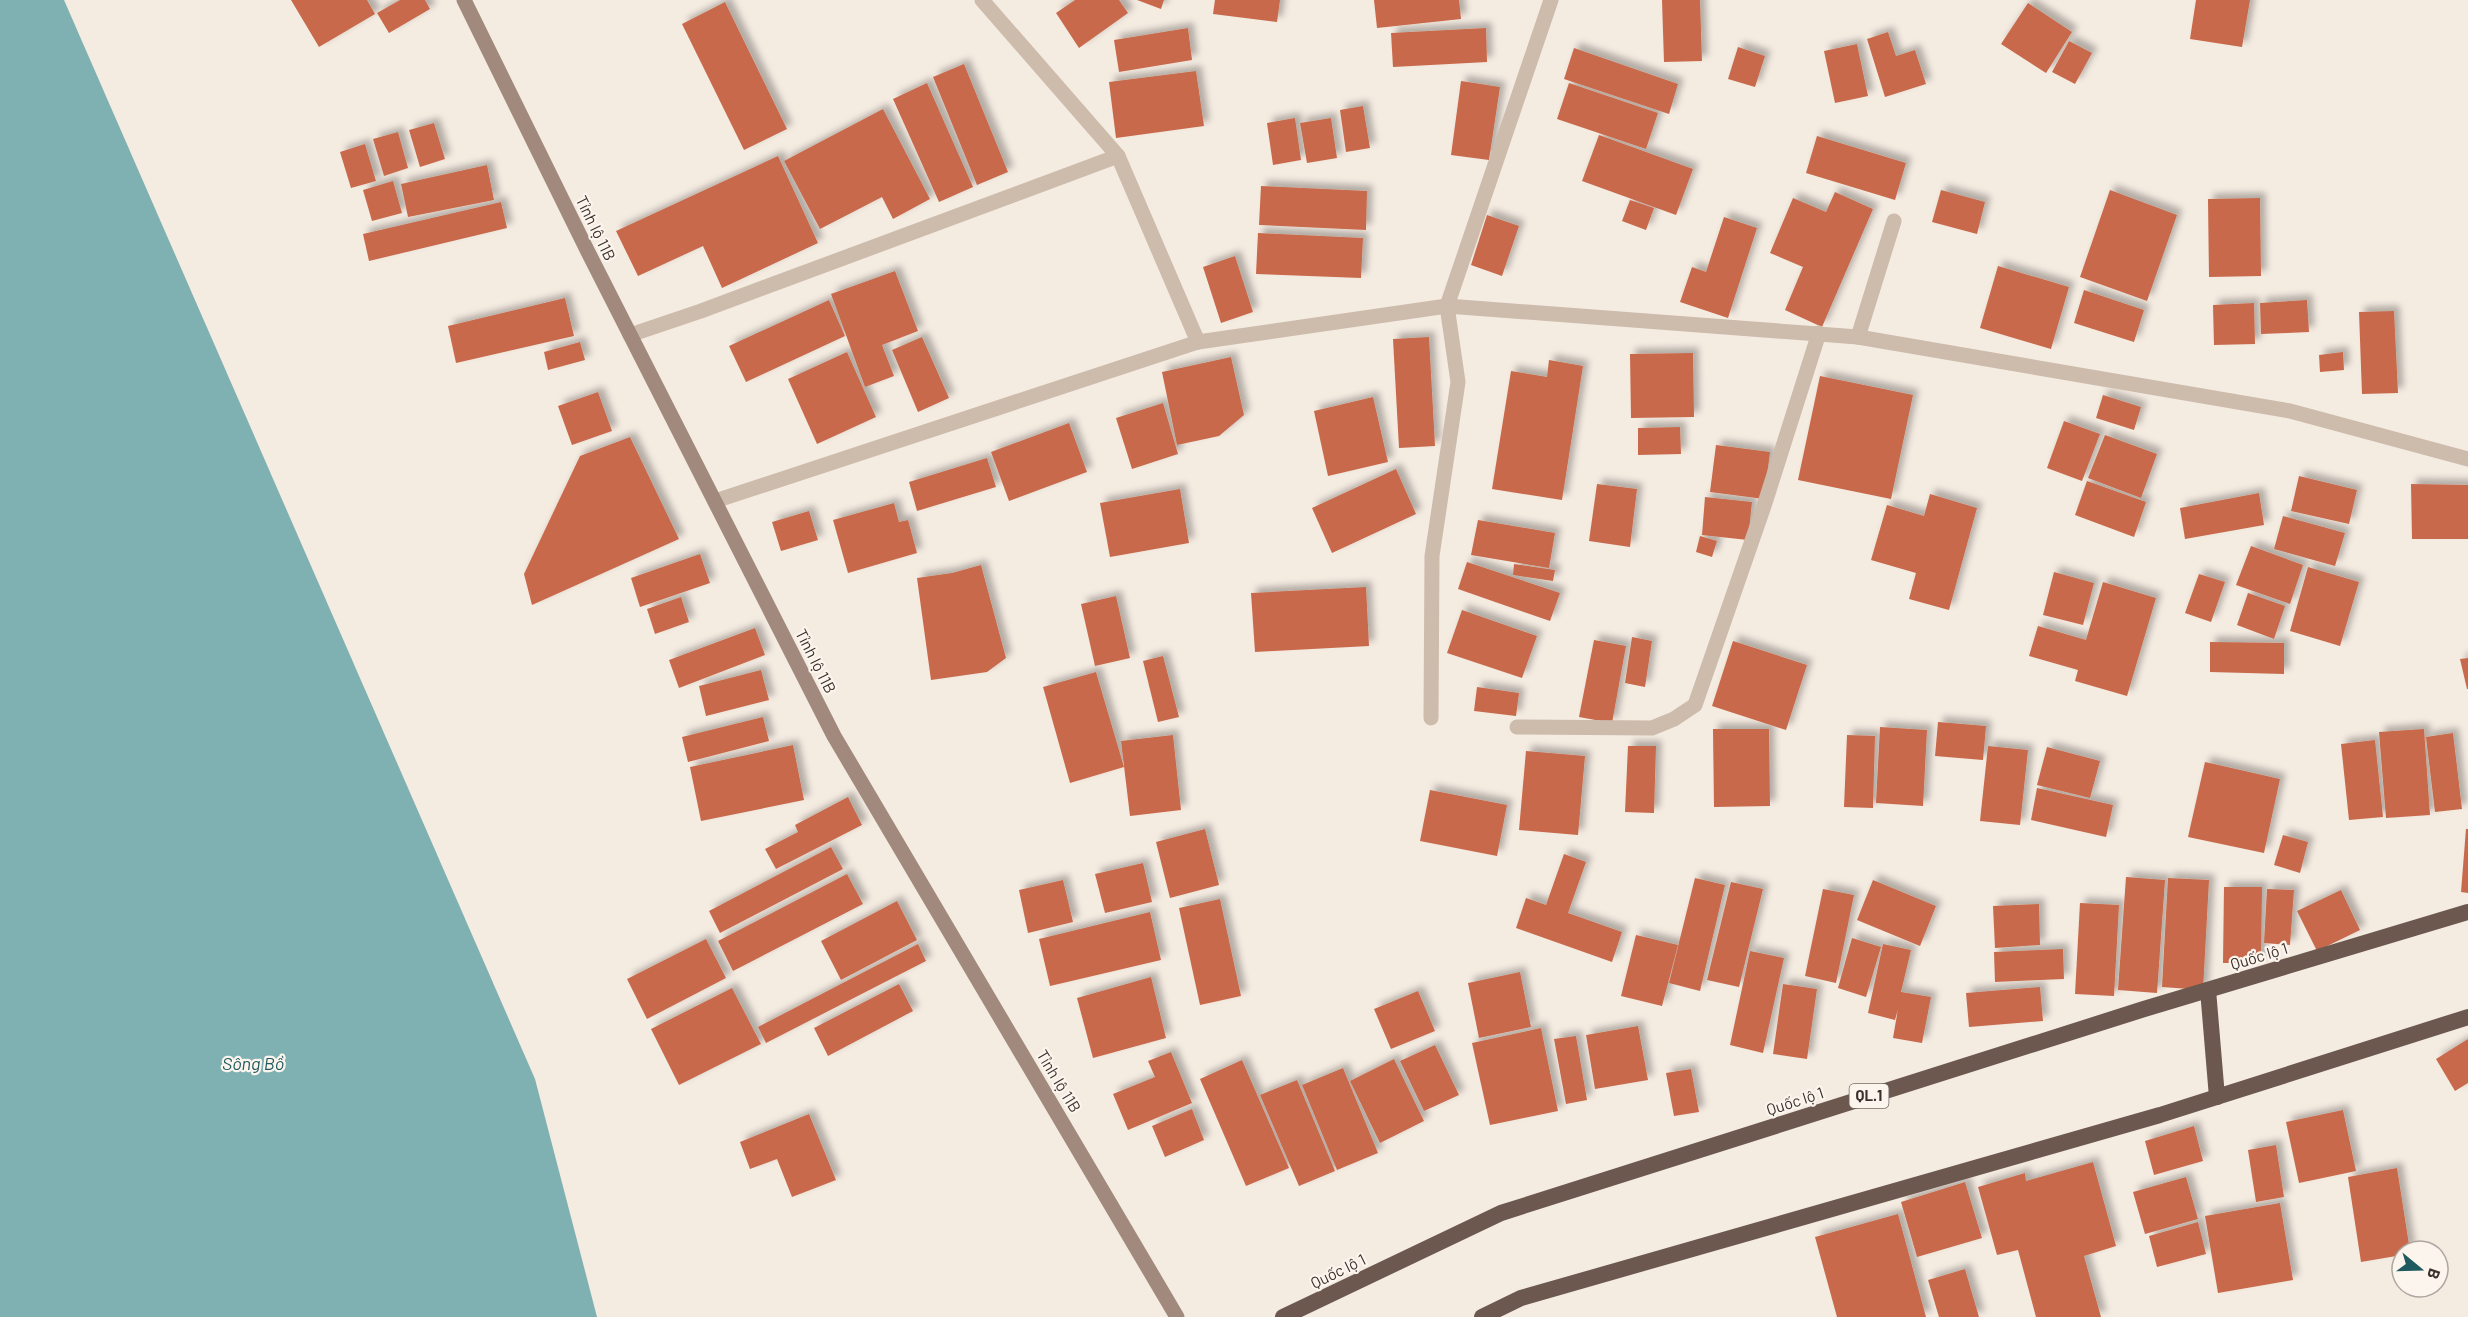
<svg xmlns="http://www.w3.org/2000/svg" width="2468" height="1317" viewBox="0 0 2468 1317" font-family="Barlow,sans-serif">
  <defs>
    <filter id="shadow"><feDropShadow dx="5.5" dy="-5.5" stdDeviation="3" flood-color="#0004"/></filter>
  </defs>
  <rect width="100%" height="100%" fill="#f4ebe1"/>
  <path fill="#7fb0b2" d="M0 0H64L535 1079 597 1317H0Z"/>
  <g fill="#c8694b" filter="url(#shadow)">
    <path d="M291 0H367L375 14 319 47Z"/>
    <path d="M400 0H425L430 9 389 33 377 13Z"/>
    <path d="M1075 0H1119L1128 13 1079 48 1056 13Z"/>
    <path d="M1137 0H1164L1161 9Z"/>
    <path d="M1215 0H1280L1277 22 1213 14Z"/>
    <path d="M1374 0H1459L1461 19 1377 28Z"/>
    <path d="M1662 0H1700L1702 61 1664 62Z"/>
    <path d="M2196 0H2250L2242 47 2190 39Z"/>
    <path d="M725 2 787 129 744 150 682 24Z"/>
    <path d="M2028 3 2072 32 2046 73 2001 44Z"/>
    <path d="M1188 28 1192 60 1119 72 1114 40Z"/>
    <path d="M1486 28 1487 62 1393 67 1391 33Z"/>
    <path d="M1888 32 1896 56 1915 50 1926 84 1885 97 1867 39Z"/>
    <path d="M2069 41 2092 53 2075 84 2052 72Z"/>
    <path d="M1857 44 1868 96 1835 103 1824 51Z"/>
    <path d="M1738 47 1765 56 1755 87 1728 79Z"/>
    <path d="M1574 48 1678 84 1669 114 1564 79Z"/>
    <path d="M964 64 1008 172 977 185 933 77Z"/>
    <path d="M1196 71 1204 126 1116 138 1109 82Z"/>
    <path d="M1461 81 1500 87 1489 160 1451 155Z"/>
    <path d="M927 83 973 187 939 202 893 99Z"/>
    <path d="M1569 83 1658 113 1646 149 1557 119Z"/>
    <path d="M1363 106 1370 148 1346 152 1340 110Z"/>
    <path d="M883 109 930 199 893 219 882 197 820 229 784 161Z"/>
    <path d="M1295 118 1301 160 1273 165 1267 123Z"/>
    <path d="M1331 118 1337 158 1307 163 1300 123Z"/>
    <path d="M434 123 445 159 420 167 409 130Z"/>
    <path d="M398 132 408 168 384 176 373 139Z"/>
    <path d="M1599 135 1693 169 1676 215 1582 181Z"/>
    <path d="M1817 136 1906 163 1895 200 1806 173Z"/>
    <path d="M365 144 376 181 351 188 340 152Z"/>
    <path d="M778 156 818 243 722 288 703 246 638 276 616 231Z"/>
    <path d="M487 165 494 200 408 217 401 184Z"/>
    <path d="M393 181 402 213 372 221 363 190Z"/>
    <path d="M1261 186 1367 191 1366 230 1259 225Z"/>
    <path d="M1941 190 1985 202 1977 234 1932 222Z"/>
    <path d="M2110 190 2177 215 2147 301 2080 277Z"/>
    <path d="M1835 192 1873 209 1822 327 1785 310 1803 267 1770 253 1793 198 1826 212Z"/>
    <path d="M2260 198 2261 276 2209 277 2208 199Z"/>
    <path d="M1630 200 1654 208 1646 230 1622 221Z"/>
    <path d="M501 202 507 228 369 261 363 234Z"/>
    <path d="M1487 215 1519 226 1502 276 1471 265Z"/>
    <path d="M1724 217 1757 228 1728 318 1680 302 1692 267 1706 272Z"/>
    <path d="M1258 233 1363 238 1361 278 1256 274Z"/>
    <path d="M1235 256 1253 312 1221 323 1203 267Z"/>
    <path d="M1998 266 2069 287 2051 349 1980 328Z"/>
    <path d="M895 271 918 331 882 345 894 376 865 387 831 294Z"/>
    <path d="M2084 290 2144 310 2134 342 2074 323Z"/>
    <path d="M565 298 574 336 456 363 448 326Z"/>
    <path d="M829 300 845 336 746 382 729 346Z"/>
    <path d="M2307 300 2309 332 2261 334 2260 303Z"/>
    <path d="M2254 303 2255 344 2214 345 2213 305Z"/>
    <path d="M2394 311 2398 393 2362 394 2359 312Z"/>
    <path d="M922 337 949 398 918 412 892 350Z"/>
    <path d="M1429 337 1435 446 1399 448 1393 339Z"/>
    <path d="M580 342 585 360 548 370 544 352Z"/>
    <path d="M847 352 876 417 817 444 788 379Z"/>
    <path d="M2343 352 2344 370 2320 372 2319 355Z"/>
    <path d="M1693 353 1694 417 1631 418 1630 354Z"/>
    <path d="M1231 357 1244 415 1219 436 1177 445 1162 372Z"/>
    <path d="M1549 360 1583 366 1562 500 1492 489 1511 371 1547 377Z"/>
    <path d="M1820 376 1913 395 1891 499 1798 480Z"/>
    <path d="M598 392 612 431 572 445 558 406Z"/>
    <path d="M2103 395 2141 407 2134 430 2096 418Z"/>
    <path d="M1373 397 1388 462 1328 476 1314 411Z"/>
    <path d="M1163 403 1178 454 1132 469 1116 418Z"/>
    <path d="M2064 421 2100 434 2082 481 2047 468Z"/>
    <path d="M1069 423 1087 472 1009 501 991 452Z"/>
    <path d="M1680 427 1681 454 1638 455V428Z"/>
    <path d="M2105 435 2157 454 2141 498 2088 478Z"/>
    <path d="M630 437 679 539 532 605 524 574 580 456Z"/>
    <path d="M1716 445 1770 452 1764 499 1710 492Z"/>
    <path d="M987 458 996 487 917 511 909 482Z"/>
    <path d="M1396 469 1416 514 1332 553 1312 508Z"/>
    <path d="M2299 476 2357 490 2349 524 2291 511Z"/>
    <path d="M2087 481 2146 502 2134 537 2075 515Z"/>
    <path d="M1597 484 1637 489 1630 547 1589 541Z"/>
    <path d="M2411 484 2468 485V539H2412Z"/>
    <path d="M1180 489 1189 543 1110 557 1100 503Z"/>
    <path d="M2259 493 2264 525 2185 539 2180 508Z"/>
    <path d="M1930 494 1977 508 1949 610 1909 599 1916 573 1871 560 1887 505 1924 516Z"/>
    <path d="M1705 497 1752 502 1748 540 1702 535Z"/>
    <path d="M894 503 899 522 908 520 917 553 848 573 833 520Z"/>
    <path d="M809 511 818 540 781 551 772 522Z"/>
    <path d="M2283 516 2345 533 2335 566 2274 549Z"/>
    <path d="M1478 520 1555 533 1549 568 1471 555Z"/>
    <path d="M1700 536 1717 541 1712 557 1696 552Z"/>
    <path d="M2251 546 2303 565 2290 604 2236 585Z"/>
    <path d="M700 554 710 583 640 607 631 578Z"/>
    <path d="M1467 562 1560 593 1550 621 1458 589Z"/>
    <path d="M1514 564 1555 570 1553 581 1513 575Z"/>
    <path d="M981 565 1006 658 987 672 931 680 917 578 952 573Z"/>
    <path d="M2308 567 2359 582 2340 646 2290 631Z"/>
    <path d="M2054 572 2094 583 2083 625 2043 615Z"/>
    <path d="M2199 574 2225 582 2211 622 2185 613Z"/>
    <path d="M2103 582 2156 598 2127 696 2075 681 2078 670 2029 656 2038 626 2086 640Z"/>
    <path d="M1366 587 1369 646 1255 652 1251 593Z"/>
    <path d="M2248 593 2285 606 2274 639 2237 625Z"/>
    <path d="M1116 596 1130 658 1095 666 1081 604Z"/>
    <path d="M681 597 689 622 655 634 647 609Z"/>
    <path d="M1462 610 1537 636 1522 678 1447 653Z"/>
    <path d="M755 628 765 655 679 688 669 660Z"/>
    <path d="M1632 637 1652 641 1645 687 1625 683Z"/>
    <path d="M1594 640 1626 646 1612 723 1579 717Z"/>
    <path d="M1733 641 1807 665 1786 730 1712 706Z"/>
    <path d="M2210 642 2284 643V674L2210 672Z"/>
    <path d="M1163 656 1179 717 1158 722 1143 661Z"/>
    <path d="M2468 658V689H2467L2460 659Z"/>
    <path d="M761 670 769 700 706 716 699 686Z"/>
    <path d="M1096 672 1124 767 1070 783 1043 687Z"/>
    <path d="M1477 687 1519 693 1516 716 1474 711Z"/>
    <path d="M763 717 769 741 688 762 682 737Z"/>
    <path d="M1938 722 1986 726 1983 760 1935 756Z"/>
    <path d="M1880 727 1927 730 1923 806 1876 803Z"/>
    <path d="M1713 729H1769L1770 806 1714 807Z"/>
    <path d="M2424 729 2430 815 2386 818 2379 732Z"/>
    <path d="M2453 733 2462 809 2435 812 2426 737Z"/>
    <path d="M1173 735 1181 810 1130 816 1121 741Z"/>
    <path d="M1847 735 1875 736 1873 808 1844 807Z"/>
    <path d="M2375 740 2383 817 2349 820 2341 744Z"/>
    <path d="M793 745 804 800 701 821 690 767Z"/>
    <path d="M1628 746H1656L1654 813 1625 812Z"/>
    <path d="M1988 746 2028 750 2020 825 1980 821Z"/>
    <path d="M2047 747 2100 761 2090 798 2037 785Z"/>
    <path d="M1526 751 1585 756 1578 835 1519 830Z"/>
    <path d="M2205 762 2280 779 2264 853 2188 837Z"/>
    <path d="M2037 788 2113 805 2106 837 2031 820Z"/>
    <path d="M1430 790 1507 805 1497 856 1420 841Z"/>
    <path d="M848 797 862 825 776 869 765 849 798 832 795 825Z"/>
    <path d="M1205 829 1219 885 1170 898 1156 842Z"/>
    <path d="M2466 829H2468V893L2461 892Z"/>
    <path d="M2283 835 2308 842 2300 873 2274 865Z"/>
    <path d="M831 847 843 869 720 933 709 911Z"/>
    <path d="M1564 854 1586 862 1568 913 1622 932 1612 962 1516 928 1526 898 1546 905Z"/>
    <path d="M1143 863 1152 902 1105 913 1095 874Z"/>
    <path d="M847 874 863 904 733 971 718 941Z"/>
    <path d="M2126 877 2165 880 2157 993 2118 990Z"/>
    <path d="M1695 878 1725 885 1700 991 1669 983Z"/>
    <path d="M2168 878 2209 880 2203 990 2162 987Z"/>
    <path d="M1063 880 1073 922 1028 933 1019 890Z"/>
    <path d="M1873 880 1936 906 1920 946 1857 920Z"/>
    <path d="M1731 882 1763 889 1739 987 1707 980Z"/>
    <path d="M2224 887H2262L2261 963H2223Z"/>
    <path d="M1823 889 1854 895 1836 983 1805 976Z"/>
    <path d="M2267 889 2294 890 2290 945 2264 943Z"/>
    <path d="M2341 890 2360 930 2317 951 2297 911Z"/>
    <path d="M1220 899 1241 996 1200 1005 1179 908Z"/>
    <path d="M897 901 917 940 841 980 821 941Z"/>
    <path d="M2080 903 2119 905 2114 996 2075 994Z"/>
    <path d="M2039 904 2040 945 1995 948 1993 906Z"/>
    <path d="M1150 912 1161 960 1050 986 1039 939Z"/>
    <path d="M1636 935 1678 945 1662 1006 1621 996Z"/>
    <path d="M1852 938 1881 947 1866 997 1838 988Z"/>
    <path d="M706 939 726 978 647 1019 627 979Z"/>
    <path d="M918 944 926 961 766 1043 758 1027Z"/>
    <path d="M1883 944 1911 950 1901 992 1931 997 1922 1043 1893 1038 1898 1009 1895 1020 1868 1013Z"/>
    <path d="M2063 949 2064 979 1995 982 1994 952Z"/>
    <path d="M1750 951 1784 958 1763 1053 1730 1045Z"/>
    <path d="M1520 972 1531 1027 1479 1038 1468 983Z"/>
    <path d="M1151 977 1166 1038 1093 1058 1077 998Z"/>
    <path d="M899 984 913 1011 828 1056 814 1028Z"/>
    <path d="M1783 984 1817 989 1807 1059 1773 1054Z"/>
    <path d="M2040 987 2043 1021 1969 1027 1966 993Z"/>
    <path d="M732 988 761 1044 679 1085 651 1029Z"/>
    <path d="M1418 991 1435 1031 1391 1049 1374 1009Z"/>
    <path d="M1638 1026 1648 1080 1595 1089 1586 1035Z"/>
    <path d="M1541 1028 1558 1111 1490 1125 1472 1043Z"/>
    <path d="M1576 1036 1587 1100 1566 1104 1554 1039Z"/>
    <path d="M2468 1039V1083L2455 1091 2436 1059Z"/>
    <path d="M1435 1045 1459 1095 1424 1111 1400 1061Z"/>
    <path d="M1171 1052 1192 1103 1128 1130 1113 1094 1155 1077 1148 1061Z"/>
    <path d="M1394 1059 1424 1121 1380 1143 1350 1081Z"/>
    <path d="M1242 1060 1289 1168 1246 1186 1200 1079Z"/>
    <path d="M1343 1068 1378 1153 1337 1170 1302 1085Z"/>
    <path d="M1691 1069 1699 1112 1674 1116 1666 1073Z"/>
    <path d="M1297 1080 1335 1171 1299 1186 1260 1095Z"/>
    <path d="M1192 1109 1204 1140 1165 1157 1152 1126Z"/>
    <path d="M2343 1110 2356 1171 2299 1183 2286 1122Z"/>
    <path d="M809 1114 836 1180 792 1197 777 1159 750 1169 740 1142Z"/>
    <path d="M2194 1126 2203 1161 2154 1175 2145 1141Z"/>
    <path d="M2276 1145 2284 1197 2256 1202 2248 1150Z"/>
    <path d="M2093 1162 2116 1246 2084 1256 2101 1317H2036L2018 1250 1997 1255 1978 1187 2025 1173 2026 1181Z"/>
    <path d="M2397 1168 2410 1251H2402V1255L2361 1262 2348 1177Z"/>
    <path d="M2186 1177 2198 1219 2145 1234 2133 1192Z"/>
    <path d="M1965 1182 1982 1238 1917 1257 1901 1202Z"/>
    <path d="M2280 1203 2293 1280 2218 1293 2205 1216Z"/>
    <path d="M1898 1214 1926 1317H1837L1815 1237Z"/>
    <path d="M2198 1222 2206 1254 2157 1267 2149 1236Z"/>
    <path d="M1965 1269 1979 1317H1939L1928 1280Z"/>
  </g>
  <g fill="none" stroke-linecap="round" stroke-linejoin="round">
    <g stroke="#cdbbac" stroke-width="15">
      <path d="M982 0 1118 156 1198 342"/>
      <path d="M630 335 701 311 1118 156"/>
      <path d="M1858 337 1894 221"/>
      <path d="M715 501 1198 342 1447 306 1858 337 2290 411 2468 459"/>
      <path d="M1431 718 1432 556 1458 382 1447 306 1551 0"/>
      <path d="M1517 727 1652 728 1674 719 1695 705 1764 506 1819 333"/>
    </g>
    <path stroke="#a18a7d" stroke-width="15" d="M464 0 588 252 834 736 1177 1317"/>
    <g stroke="#6c584f" stroke-width="16">
      <path d="M2208 990 2217 1097"/>
      <path d="M1283 1317 1501 1213 2144 1009 2468 912"/>
      <path d="M1482 1317 1521 1298 2160 1115 2468 1017"/>
    </g>
  </g>
  <g text-anchor="middle" stroke-width="4.5" stroke-linejoin="round" paint-order="stroke">
    <rect fill="#fbf5ee" stroke="#756b66" stroke-width="1.5" x="1849.5" y="1084" width="39" height="24" rx="4.5"/>
    <g font-size="15" font-weight="bold" fill="#3b302b">
      <text x="1869" y="1101">QL.1</text>
    </g>
    <g font-size="16" fill="#3b302b" stroke="#fbf5ee">
      <text transform="translate(596 228) rotate(64)" y="6">Tỉnh lộ 11B</text>
      <text transform="translate(816 661) rotate(63)" y="6">Tỉnh lộ 11B</text>
      <text transform="translate(2259 956) rotate(-17)" y="6">Quốc lộ 1</text>
      <text transform="translate(1059 1081) rotate(59)" y="6">Tỉnh lộ 11B</text>
      <text transform="translate(1795 1101) rotate(-18)" y="6">Quốc lộ 1</text>
      <text transform="translate(1338 1271) rotate(-26)" y="6">Quốc lộ 1</text>
    </g>
    <g font-size="18" font-style="italic" fill="#1f5a5e" stroke="#fbf5ee">
      <text x="253" y="1070">Sông Bồ</text>
    </g>
  </g>
  <g transform="translate(2420 1269) rotate(109)"><circle r="28" fill="#fbf5ee" stroke="#aea6a0" stroke-width="1.5"/>
  <path d="M0-4.5L10 22L0 15L-10 22Z" fill="#1f5a5e"/>
  <text y="-9" font-size="16" font-weight="bold" text-anchor="middle" fill="#3b302b">B</text>
  </g>
</svg>
